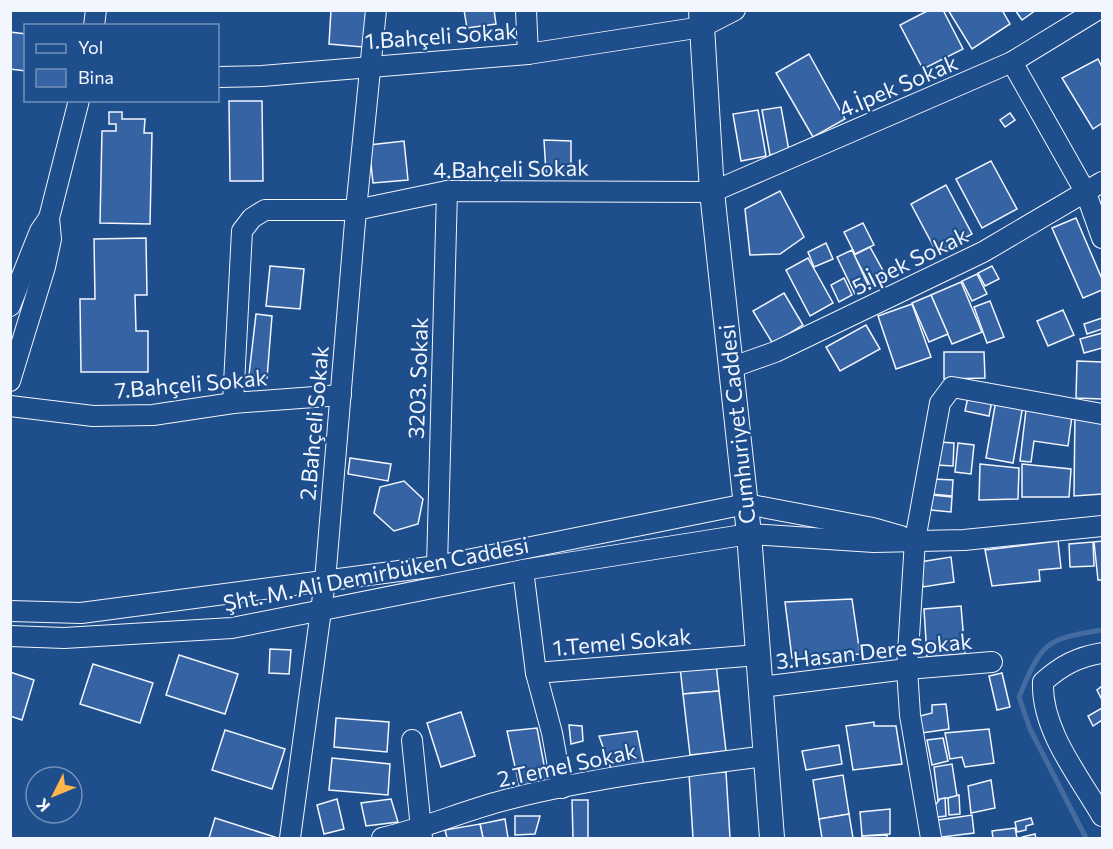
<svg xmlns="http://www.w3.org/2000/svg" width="1113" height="849" viewBox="0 0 1113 849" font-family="Commissioner,sans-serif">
  <rect width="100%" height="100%" fill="#1f4e8c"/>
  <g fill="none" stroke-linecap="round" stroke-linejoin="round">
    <path stroke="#446ba0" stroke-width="5" d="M1086 838 1030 729 1019 697C1042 643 1044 639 1102 630"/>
  </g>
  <g fill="#3563a3" stroke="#f2f6ff" stroke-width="1.5">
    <path d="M331 10H366L363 47 329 44Z"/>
    <path d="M464 10H494L496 24 467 28Z"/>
    <path d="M929 10H943L963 49 923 69 900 25Z"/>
    <path d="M948 10H1002L1010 24 972 49Z"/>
    <path d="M1015 10H1036L1022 20Z"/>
    <path d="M10 32 26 34V71L10 69Z"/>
    <path d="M809 54 845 119 813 137 776 73Z"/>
    <path d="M1098 59 1102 67V123L1093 129 1062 78Z"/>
    <path d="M229 101H262L263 181H230Z"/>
    <path d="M781 107 789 151 770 155 762 110Z"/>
    <path d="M758 110 766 156 741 161 733 114Z"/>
    <path d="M109 112H122V119H145L144 133H152L150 224 100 223 102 131H116V124H109Z"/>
    <path d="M1010 113 1015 120 1005 127 1000 120Z"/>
    <path d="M544 140 571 141V173H546Z"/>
    <path d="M404 141 408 180 373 183 369 145Z"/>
    <path d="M991 161 1017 209 982 228 956 179Z"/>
    <path d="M946 185 972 234 937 253 911 204Z"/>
    <path d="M780 191 804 237 780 254 750 255 745 209Z"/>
    <path d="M1076 218 1102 279V290L1083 298 1052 228Z"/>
    <path d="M863 223 874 245 855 254 844 232Z"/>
    <path d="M146 238 147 295H135L136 331H148V372H81L80 299H95L94 239Z"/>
    <path d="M826 243 833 259 814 267 808 252Z"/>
    <path d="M870 247 886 276 870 285 854 255Z"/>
    <path d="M852 250 869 287 855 294 837 257Z"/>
    <path d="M808 258 833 303 810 316 786 270Z"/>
    <path d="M270 266 304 269 300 309 266 306Z"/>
    <path d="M992 266 999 279 985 286 978 273Z"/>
    <path d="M977 274 987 294 972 301 962 281Z"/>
    <path d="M844 278 852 295 839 302 831 285Z"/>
    <path d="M961 282 982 332 952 344 931 295Z"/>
    <path d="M784 293 803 325 773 344 753 311Z"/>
    <path d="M931 295 948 334 929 342 912 303Z"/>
    <path d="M990 301 1004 337 987 343 974 307Z"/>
    <path d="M912 304 931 357 896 369 878 316Z"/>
    <path d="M1063 310 1074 335 1048 346 1037 321Z"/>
    <path d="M256 314 272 316 267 378 249 375Z"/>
    <path d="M1102 318V329L1087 334 1084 324Z"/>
    <path d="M866 325 880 349 840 371 826 347Z"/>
    <path d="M1102 333V348L1084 353 1080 339Z"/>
    <path d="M944 352H984L985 378 944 379Z"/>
    <path d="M1077 361 1102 362V399L1076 398Z"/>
    <path d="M968 397 992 401 989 416 965 411Z"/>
    <path d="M996 400 1023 405 1013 463 986 458Z"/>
    <path d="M1026 410 1072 416 1068 446 1034 441 1031 462 1020 461Z"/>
    <path d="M1075 412 1102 419V494L1074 496Z"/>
    <path d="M939 442 954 443 953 466 937 465Z"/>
    <path d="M958 443 974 445 971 474 955 472Z"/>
    <path d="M350 458 391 464 388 481 348 474Z"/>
    <path d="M980 464 1019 468 1018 499 979 500Z"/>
    <path d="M1022 464 1071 469 1069 497H1022Z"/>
    <path d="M933 479 953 480 952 496 931 494Z"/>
    <path d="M404 481 423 499 418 524 394 531 374 513 380 487Z"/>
    <path d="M932 495 952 497 951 512 931 510Z"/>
    <path d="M1058 541 1061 568 1039 570 1040 581 992 586 985 550Z"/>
    <path d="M1102 541V580H1098L1094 542Z"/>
    <path d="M1093 542 1094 566 1070 567 1069 544Z"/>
    <path d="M951 557 954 582 923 587 920 562Z"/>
    <path d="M852 599 860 654 792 658 785 602Z"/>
    <path d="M961 606 965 654 927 657 924 609Z"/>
    <path d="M270 649 291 650 289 674 269 673Z"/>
    <path d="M179 655 238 674 225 714 166 695Z"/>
    <path d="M716 663 719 691 683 694 680 667Z"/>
    <path d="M93 664 153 683 140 723 80 704Z"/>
    <path d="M10 672 34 680 22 720 10 716Z"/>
    <path d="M1002 673 1010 707 997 710 989 676Z"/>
    <path d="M1102 686V700L1097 690Z"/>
    <path d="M719 691 726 751 690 755 683 694Z"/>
    <path d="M946 704 949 729 922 733 920 716 932 713V705Z"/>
    <path d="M1102 708V720L1093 726 1088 716Z"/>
    <path d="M461 712 475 756 441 767 427 723Z"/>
    <path d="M336 718 389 722 387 752 334 747Z"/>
    <path d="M874 722V726H896L902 764 853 770 846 726Z"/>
    <path d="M569 725 582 726 583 741 571 744Z"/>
    <path d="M537 728 548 786 520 789 507 731Z"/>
    <path d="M989 729 994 763 965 767 962 757 950 759 945 733Z"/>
    <path d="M225 730 285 749 272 789 212 770Z"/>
    <path d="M637 731 645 770 613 774 599 736Z"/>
    <path d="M943 738 948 761 932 765 927 740Z"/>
    <path d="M839 745 842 764 806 770 802 751Z"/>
    <path d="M332 758 390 764 388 795 329 790Z"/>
    <path d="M952 764 957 796 938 800 934 767Z"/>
    <path d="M726 772 730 838H693L689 774Z"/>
    <path d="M843 775 849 814 819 819 813 780Z"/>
    <path d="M991 780 995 808 971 813 968 786Z"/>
    <path d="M959 795 960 814 949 815 948 798Z"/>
    <path d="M945 798 946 816 929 818 928 814 940 799Z"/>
    <path d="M337 799 344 829 324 834 317 805Z"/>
    <path d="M391 799 398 822 366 826 361 803Z"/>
    <path d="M572 800H588V838H573Z"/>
    <path d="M890 809V834L862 836 860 812Z"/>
    <path d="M849 814 853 838H822L819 819Z"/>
    <path d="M972 815 974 833 934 838 932 821Z"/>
    <path d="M515 816H540L535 834 515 835Z"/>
    <path d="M215 818 275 837 274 838H209Z"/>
    <path d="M1031 818 1033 824 1026 826V830L1017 832 1015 822Z"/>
    <path d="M505 819 508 838H483L480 824Z"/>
    <path d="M480 824 483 838H447L445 830Z"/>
    <path d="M1015 828 1017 838H993L992 831Z"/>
    <path d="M1035 834 1036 838H1022V837Z"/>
    <path d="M887 835V838H863L862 836Z"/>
  </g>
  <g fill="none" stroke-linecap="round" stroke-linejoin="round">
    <g stroke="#f2f6ff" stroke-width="22">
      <g id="minor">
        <path d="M526 10 528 54"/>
        <path d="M94 26 96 10"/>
        <path d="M1012 62 1086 193 1102 238"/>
        <path d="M218 77 262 76 528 54 702 27 735 10"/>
        <path d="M10 306 40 231 49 218"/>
        <path d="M730 368 775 352 983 252 1102 182"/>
        <path d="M10 381 45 267 51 239 49 218 79 100"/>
        <path d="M233 403 242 231 252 218 265 210H356L447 191 712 192 1012 62 1097 10"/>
        <path d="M10 406 93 416 153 415 233 403 341 395"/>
        <path d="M437 566 447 191"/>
        <path d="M523 570 536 673"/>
        <path d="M10 611 81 613 437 566 746 504 873 528 901 536"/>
        <path d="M10 636 64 638 232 628 523 570 749 534 874 542 964 540 1102 526"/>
        <path d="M1102 653C1078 657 1062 665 1043 682 1041 730 1079 776 1102 816"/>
        <path d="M761 687 907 669 992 662"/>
        <path d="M412 740 422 838"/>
        <path d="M562 788 552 733 536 673 758 655"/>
        <path d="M290 838 325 581 356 210 376 10"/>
        <path d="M382 838C425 828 466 810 509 799 593 778 680 767 766 756"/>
        <path d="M931 838 910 715 907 669 915 540 940 403 952 387 1102 414"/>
      </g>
    </g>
    <g stroke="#f2f6ff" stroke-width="26">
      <path id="major" d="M701 10 712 192 749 534 772 838"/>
    </g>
    <use href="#minor" stroke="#1f4e8c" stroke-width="20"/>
    <use href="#major" stroke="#1f4e8c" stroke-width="24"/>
  </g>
  <g text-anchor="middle" stroke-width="4.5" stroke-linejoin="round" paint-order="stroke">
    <g font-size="22" fill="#f2f6ff" stroke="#1f4e8c">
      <text transform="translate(441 36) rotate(-4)" y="8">1.Bahçeli Sokak</text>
      <text transform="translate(898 86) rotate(-23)" y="8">4.İpek Sokak</text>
      <text transform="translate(511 169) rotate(-1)" y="8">4.Bahçeli Sokak</text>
      <text transform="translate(910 261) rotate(-26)" y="8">5.İpek Sokak</text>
      <text transform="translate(418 378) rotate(-88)" y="8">3203. Sokak</text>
      <text transform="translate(191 384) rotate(-5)" y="8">7.Bahçeli Sokak</text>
      <text transform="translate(314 423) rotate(-85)" y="8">2.Bahçeli Sokak</text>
      <text transform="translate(737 424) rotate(-96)" y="8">Cumhuriyet Caddesi</text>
      <text transform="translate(376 574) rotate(-11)" y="8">Şht. M. Ali Demirbüken Caddesi</text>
      <text transform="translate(622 642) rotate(-5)" y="8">1.Temel Sokak</text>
      <text transform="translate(874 651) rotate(-6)" y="8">3.Hasan Dere Sokak</text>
      <text transform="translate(567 765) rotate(-12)" y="8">2.Temel Sokak</text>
    </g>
  </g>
  <rect width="1113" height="849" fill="none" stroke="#f2f6ff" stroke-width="24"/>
  <rect x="24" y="24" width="195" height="78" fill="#1f4e8c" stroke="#7391ba" stroke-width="1.5"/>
  <rect x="36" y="44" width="30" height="9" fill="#1f4e8c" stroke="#7391ba" stroke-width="1.5"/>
  <text x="78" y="54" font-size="18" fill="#f2f6ff">Yol</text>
  <rect x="36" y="69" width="30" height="18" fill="#3563a3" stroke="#7391ba" stroke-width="1.5"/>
  <text x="78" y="84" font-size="18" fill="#f2f6ff">Bina</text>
  <g transform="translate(54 795) rotate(227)"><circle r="28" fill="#1f4e8c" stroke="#7391ba" stroke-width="1.5"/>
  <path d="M0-4.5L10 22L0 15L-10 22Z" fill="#ffb74d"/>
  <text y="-9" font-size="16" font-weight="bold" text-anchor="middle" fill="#f2f6ff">K</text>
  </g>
</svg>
